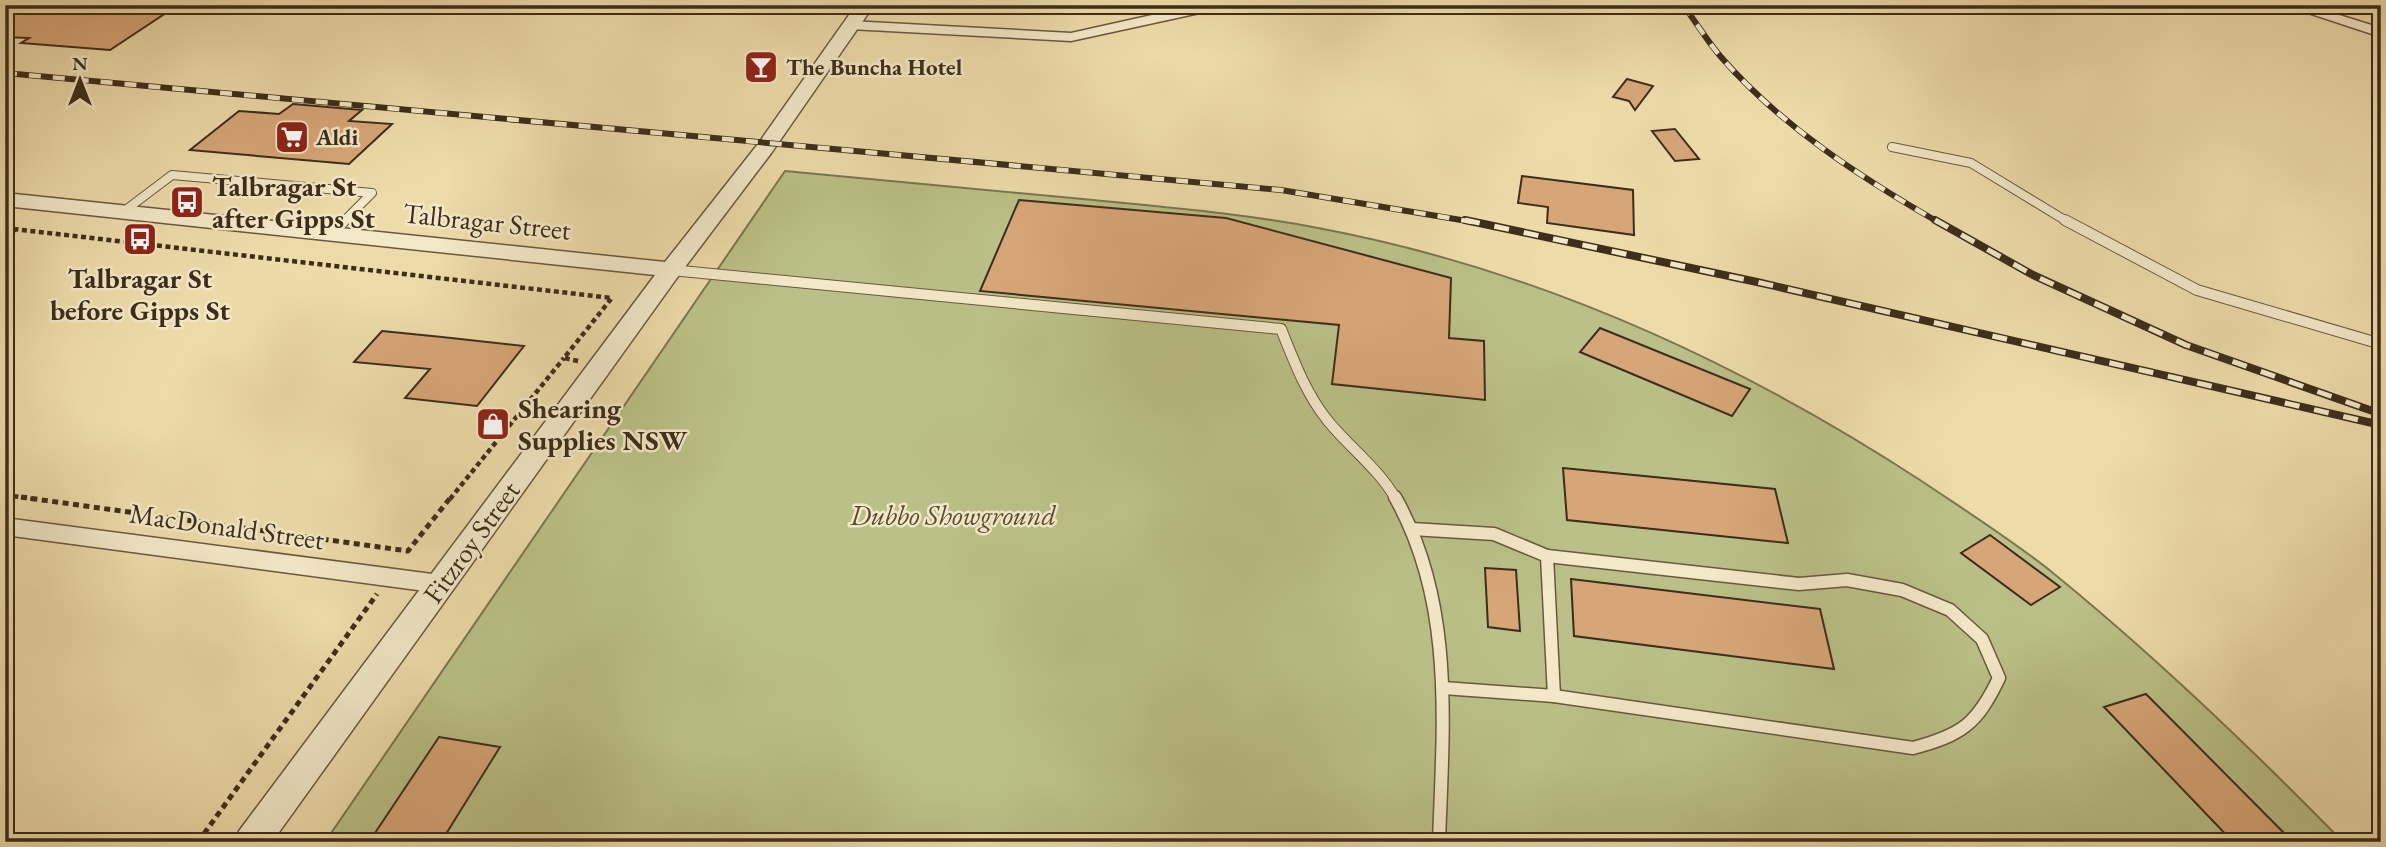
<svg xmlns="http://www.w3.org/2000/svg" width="2386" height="847" viewBox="0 0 2386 847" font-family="'EB Garamond',serif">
  <rect width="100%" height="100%" fill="#eddbaa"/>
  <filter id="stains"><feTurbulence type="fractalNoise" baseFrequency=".00286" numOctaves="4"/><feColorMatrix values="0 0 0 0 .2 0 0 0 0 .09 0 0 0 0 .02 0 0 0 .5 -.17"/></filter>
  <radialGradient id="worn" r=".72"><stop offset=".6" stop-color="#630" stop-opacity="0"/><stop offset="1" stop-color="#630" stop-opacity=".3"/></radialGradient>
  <path fill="#bac087" stroke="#7c7650" stroke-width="2" d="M785 171C884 180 983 190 1083 199 1162 207 1240 213 1318 228 1537 269 1738 361 1923 482 1966 511 2012 540 2053 573 2155 656 2251 748 2343 842H325Z"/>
  <g fill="#d7a678" stroke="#3d2d1a" stroke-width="2">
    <path d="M5 5H178L110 50 21 43 29 38 5 37Z"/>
    <path d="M1627 79 1653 86 1635 110 1629 101 1613 97Z"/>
    <path d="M293 104 362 110 349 121 392 124 349 164 190 150 239 111 279 114Z"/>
    <path d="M1675 129 1699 159 1675 161 1652 131Z"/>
    <path d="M1522 176 1633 190 1634 235 1547 223 1548 207 1518 203Z"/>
    <path d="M1019 200 1226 218 1451 278 1449 338 1484 341 1485 400 1332 384 1339 325 980 291Z"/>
    <path d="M1600 328 1750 389 1732 416 1580 352Z"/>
    <path d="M382 331 442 337 524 346 477 406 405 398 430 369 354 362Z"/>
    <path d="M1563 468 1775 489 1788 543 1567 520Z"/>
    <path d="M1990 535 2060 587 2031 605 1961 553Z"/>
    <path d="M1485 568 1516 570 1520 631 1488 627Z"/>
    <path d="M1571 579 1820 609 1834 669 1574 636Z"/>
    <path d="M2146 694 2293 842H2233L2104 707Z"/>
    <path d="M439 737 500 747 441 842H369Z"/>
  </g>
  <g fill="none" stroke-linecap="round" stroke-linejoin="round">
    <g stroke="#69583e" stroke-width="10">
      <g id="service-far2">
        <path d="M1892 147 1971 163 2068 222"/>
        <path d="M123 212 172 175 372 193 343 222"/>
      </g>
    </g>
    <g stroke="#69583e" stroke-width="12">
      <g id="service-far1">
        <path d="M2065 220 2197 290 2381 344"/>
        <path d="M331 234 345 220"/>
        <path d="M671 270 1281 329C1294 361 1306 394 1328 421 1350 448 1378 468 1396 499"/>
      </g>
    </g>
    <g stroke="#69583e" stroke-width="15">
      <g id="service">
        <path d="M1395 497C1455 603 1443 725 1439 842"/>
        <path d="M1412 529 1494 534 1547 556 1554 696 1443 688"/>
        <path d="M1547 556 1799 584 1847 580 1902 590 1950 610 1982 639 1999 678C1977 724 1962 735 1913 748L1554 696"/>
      </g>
    </g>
    <g stroke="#69583e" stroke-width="3">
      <g id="minor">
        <path d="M1197 5H1225L1218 9 1071 41 850 29 843 25 850 21 1071 33Z"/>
        <path d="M2284 5H2307L2381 28V37Z"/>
        <path d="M5 518 440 575 448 577 452 584 448 591 440 593 5 535Z"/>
      </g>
    </g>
    <g stroke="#69583e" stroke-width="3">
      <path id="tertiary" d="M856 5H874L772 152 679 275 272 842H234L239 831 655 275 5 206V193L665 262 758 144Z"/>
    </g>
    <g stroke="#3d2d1a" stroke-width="4.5" stroke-dasharray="5 3.5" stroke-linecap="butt">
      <path d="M5 228 612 298"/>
      <path d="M5 237 16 229"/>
      <path d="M578 361 564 358 611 299"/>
      <path d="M5 495 34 499"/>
      <path d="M450 499 564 358"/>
    </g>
    <g stroke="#3d2d1a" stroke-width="5" stroke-dasharray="6 4.5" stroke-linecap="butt">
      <path d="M21 497 408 551 451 497"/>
      <path d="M198 842 377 594"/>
    </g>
    <use href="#service-far2" stroke="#f3e8c8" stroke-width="8"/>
    <use href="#service-far1" stroke="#f3e8c8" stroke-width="10"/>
    <use href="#service" stroke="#f3e8c8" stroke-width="12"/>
    <use href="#minor" fill="#f3e8c8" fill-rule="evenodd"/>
    <use href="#tertiary" fill="#f3e8c8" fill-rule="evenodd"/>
    <g stroke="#3d2d1a" stroke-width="6">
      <g id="rail-far1">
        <path d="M1683 5C1696 22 1707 41 1721 57 1780 125 1860 177 1938 222"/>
        <path d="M5 73 1281 190 1473 222"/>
      </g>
    </g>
    <g stroke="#3d2d1a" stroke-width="8">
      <g id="rail">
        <path d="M1465 220 1757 282 2381 425"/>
        <path d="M1935 220 2033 275 2186 345 2381 414"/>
      </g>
    </g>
    <use href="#rail-far1" stroke="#f3e8c8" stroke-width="4.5" stroke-dasharray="12" stroke-linecap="butt"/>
    <use href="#rail" stroke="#f3e8c8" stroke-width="5" stroke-dasharray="15" stroke-linecap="butt"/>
  </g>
  <defs>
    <g id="bar-square" transform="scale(1.75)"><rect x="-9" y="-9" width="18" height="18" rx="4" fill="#8f2418" stroke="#f3e8c8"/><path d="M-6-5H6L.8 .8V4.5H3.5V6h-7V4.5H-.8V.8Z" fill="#fff"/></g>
    <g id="supermarket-square" transform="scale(1.75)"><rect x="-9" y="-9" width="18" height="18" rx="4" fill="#8f2418" stroke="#f3e8c8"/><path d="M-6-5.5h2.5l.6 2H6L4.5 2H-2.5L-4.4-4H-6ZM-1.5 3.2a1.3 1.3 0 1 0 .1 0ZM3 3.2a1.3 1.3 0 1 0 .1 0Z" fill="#fff"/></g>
    <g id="bus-square" transform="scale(1.75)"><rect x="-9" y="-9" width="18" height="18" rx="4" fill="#8f2418" stroke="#f3e8c8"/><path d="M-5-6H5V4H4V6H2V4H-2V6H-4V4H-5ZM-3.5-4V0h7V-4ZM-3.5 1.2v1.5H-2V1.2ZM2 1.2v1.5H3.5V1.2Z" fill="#fff"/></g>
    <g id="shop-square" transform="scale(1.75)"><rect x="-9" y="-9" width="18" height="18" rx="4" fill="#8f2418" stroke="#f3e8c8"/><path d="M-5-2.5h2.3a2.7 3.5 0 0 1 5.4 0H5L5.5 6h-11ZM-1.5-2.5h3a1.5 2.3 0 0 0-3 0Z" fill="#fff"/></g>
  </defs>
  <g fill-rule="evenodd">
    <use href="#bar-square" x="761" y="67"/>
    <use href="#supermarket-square" x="292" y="137"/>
    <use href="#bus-square" x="187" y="202"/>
    <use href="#bus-square" x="140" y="239"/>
    <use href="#shop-square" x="493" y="424"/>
  </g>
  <g text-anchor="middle" stroke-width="5" stroke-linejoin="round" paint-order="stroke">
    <g font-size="23" font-weight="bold" fill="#3d2d1a" stroke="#f3e8c8" text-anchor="start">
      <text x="786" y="75">The Buncha Hotel</text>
      <text x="316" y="145">Aldi</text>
    </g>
    <g font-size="28" font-weight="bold" fill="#3d2d1a" stroke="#f3e8c8" text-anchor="start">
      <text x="212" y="196">Talbragar St<tspan x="212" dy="32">after Gipps St</tspan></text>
      <text x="140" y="288" text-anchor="middle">Talbragar St<tspan x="140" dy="32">before Gipps St</tspan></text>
      <text x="518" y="418">Shearing<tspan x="518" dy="32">Supplies NSW</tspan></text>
    </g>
    <g font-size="28" fill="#3d2d1a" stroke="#f3e8c8">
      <text transform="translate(487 221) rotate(6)" y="10">Talbragar Street</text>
      <text transform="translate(227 526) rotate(8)" y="10">MacDonald Street</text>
      <text transform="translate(471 542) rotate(-54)" y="10">Fitzroy Street</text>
    </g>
    <g font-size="28" font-style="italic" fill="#564a30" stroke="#f3e8c8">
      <text x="953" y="525">Dubbo Showground</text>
    </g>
  </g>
  <rect width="2386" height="847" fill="none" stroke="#eddbaa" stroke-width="28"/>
  <rect x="7" y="7" width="2372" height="833" fill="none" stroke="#3d2d1a" stroke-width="3.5"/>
  <rect x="14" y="14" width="2358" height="819" fill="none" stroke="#3d2d1a" stroke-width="2"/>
  <g transform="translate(80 80)" stroke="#f3e8c8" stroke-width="5" paint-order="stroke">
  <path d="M0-5L12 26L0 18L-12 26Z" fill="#3d2d1a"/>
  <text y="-10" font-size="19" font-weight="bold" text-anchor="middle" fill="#3d2d1a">N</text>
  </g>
  <rect width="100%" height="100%" filter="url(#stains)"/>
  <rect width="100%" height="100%" fill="url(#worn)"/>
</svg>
